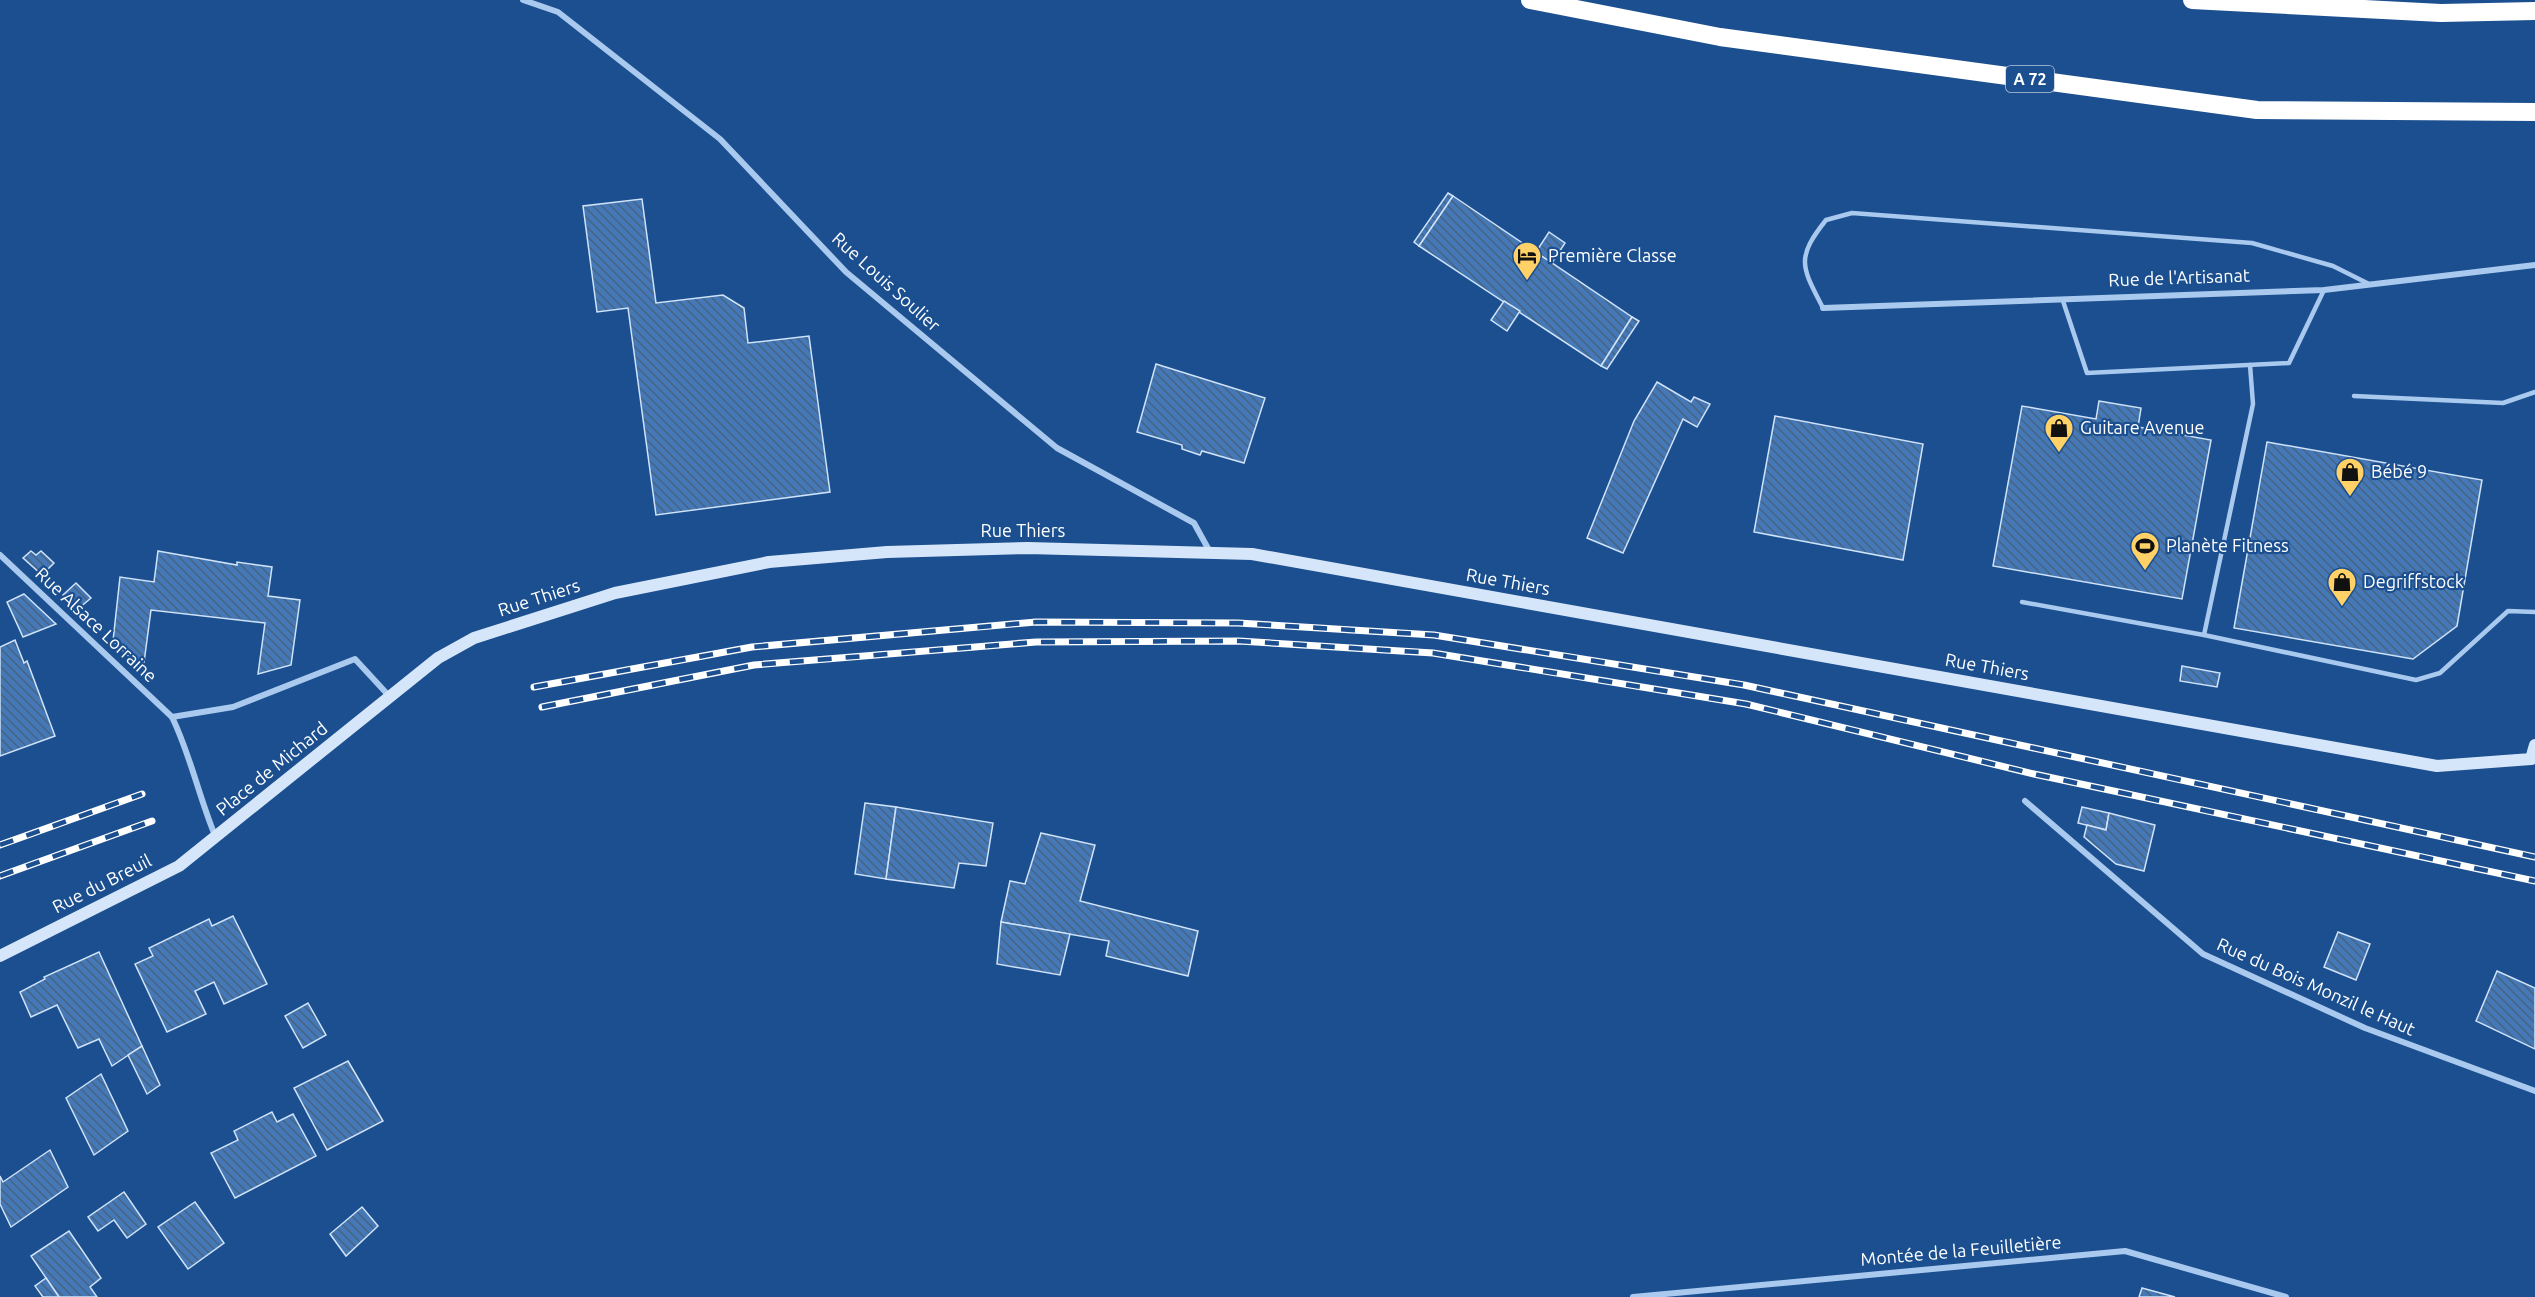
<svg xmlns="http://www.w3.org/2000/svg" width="2535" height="1297" viewBox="0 0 2535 1297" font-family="Ubuntu,sans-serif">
  <defs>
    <pattern id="building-back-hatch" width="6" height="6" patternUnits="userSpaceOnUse" patternTransform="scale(1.5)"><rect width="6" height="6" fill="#4478b7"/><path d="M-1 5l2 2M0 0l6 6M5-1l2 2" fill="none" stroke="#486282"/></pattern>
  </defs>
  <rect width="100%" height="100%" fill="#1b4f8f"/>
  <g fill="url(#building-back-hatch)" stroke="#cfe3fa" stroke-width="1.5">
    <path d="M1448 193 1453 196 1419 246 1414 242Z"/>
    <path d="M1453 196 1632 317 1601 366 1419 246Z"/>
    <path d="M642 199 656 303 723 295 744 308 748 343 809 336 830 492 656 515 628 308 597 312 583 206Z"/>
    <path d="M1549 232 1565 243 1552 263 1536 252Z"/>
    <path d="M1504 301 1520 311 1507 331 1491 320Z"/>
    <path d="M1632 317 1639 321 1607 369 1601 366Z"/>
    <path d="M1156 364 1265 398 1244 463 1202 451 1200 455 1182 449V445L1137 432Z"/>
    <path d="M1657 382 1691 402 1694 397 1710 404 1697 427 1683 419 1623 553 1587 538 1634 421Z"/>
    <path d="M2099 401 2141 408 2138 427 2211 440 2182 599 1993 566 2022 406 2096 419Z"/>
    <path d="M1775 416 1923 444 1903 560 1754 532Z"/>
    <path d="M2267 442 2482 480 2457 626 2413 659 2234 628Z"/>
    <path d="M31 551 36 555 41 551 54 563 42 575 23 558Z"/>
    <path d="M158 551 237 565V562L272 567 268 596 300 600 291 665 258 674 265 623 151 610 143 670 113 641 120 577 154 582Z"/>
    <path d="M76 583 91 598 78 609 63 595Z"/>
    <path d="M24 594 56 624 23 637 7 602Z"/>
    <path d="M15 640 24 663 27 661 55 736 0 756V647Z"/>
    <path d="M2182 666 2220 673 2217 687 2180 681Z"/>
    <path d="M865 803 896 807 886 879 855 874Z"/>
    <path d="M896 807 993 823 986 866 959 863 954 888 886 879Z"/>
    <path d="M2082 807 2109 813 2106 830 2078 823Z"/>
    <path d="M2109 813 2155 825 2144 871 2116 864 2084 837 2087 825 2106 830Z"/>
    <path d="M1041 833 1095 845 1080 901 1198 931 1188 976 1106 956 1109 941 1001 922 1010 881 1025 884Z"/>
    <path d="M233 916 267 984 224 1004 214 982 195 991 206 1014 167 1032 135 964 153 956 149 948 209 919 212 926Z"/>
    <path d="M1001 922 1070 934 1060 975 997 964Z"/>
    <path d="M2338 932 2370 944 2356 980 2324 967Z"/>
    <path d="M99 952 142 1046 112 1066 99 1039 78 1048 57 1005 31 1017 20 992 45 979 44 977Z"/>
    <path d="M2497 971 2535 988V1049L2476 1021Z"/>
    <path d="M308 1003 326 1035 303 1048 285 1016Z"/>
    <path d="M142 1046 160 1085 147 1094 128 1055Z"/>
    <path d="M348 1061 383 1121 327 1150 294 1088Z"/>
    <path d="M101 1074 128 1131 94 1155 66 1098Z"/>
    <path d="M272 1112 277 1122 293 1114 316 1156 235 1198 211 1153 238 1140 234 1131Z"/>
    <path d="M50 1150 68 1187 11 1227 0 1204V1176L3 1182Z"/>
    <path d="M124 1192 146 1224 127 1238 114 1220 98 1231 88 1217Z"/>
    <path d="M195 1202 224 1243 188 1269 158 1227Z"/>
    <path d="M362 1207 378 1226 346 1256 330 1234Z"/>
    <path d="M69 1231 101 1278 90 1287 97 1297H59L31 1256Z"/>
    <path d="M46 1278 59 1297H43L35 1286Z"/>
    <path d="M2142 1288 2175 1297H2139Z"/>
  </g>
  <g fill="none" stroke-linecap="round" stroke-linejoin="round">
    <g stroke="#a9c9ee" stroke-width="4.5">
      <path d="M2063 301 2087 373 2289 363 2324 290"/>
      <path d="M1823 308C1802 267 1795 259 1826 220L1852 213 2252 243 2333 266 2369 284"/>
      <path d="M2354 396 2503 403 2535 392"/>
      <path d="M2022 602 2204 635 2253 404 2250 365"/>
      <path d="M2204 635 2416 680 2440 673 2508 611 2535 612"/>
    </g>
    <g stroke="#a9c9ee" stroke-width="6">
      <path d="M523 0 558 12 720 139 846 272 1057 448 1194 523 1210 552"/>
      <path d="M1823 308 2324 290 2535 265"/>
      <path d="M0 555 172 717C191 756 199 798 216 838"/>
      <path d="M172 717 233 707 355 659 390 697"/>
      <path d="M2025 801 2203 954 2365 1028 2535 1091"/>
      <path d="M1633 1297 2125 1251 2286 1297"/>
    </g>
    <path stroke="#d6e6fa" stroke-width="12" d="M0 956 179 866 438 658 474 638 615 593 769 562 887 552 1028 548 1252 554 2437 766 2531 759 2535 745"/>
    <g stroke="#fff" stroke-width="18">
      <path d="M1530 0 1720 37 2257 110 2535 112"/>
      <path d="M2192 0 2441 13 2535 11"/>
    </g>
    <g stroke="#fff" stroke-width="7">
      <g id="rail">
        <path d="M534 687 752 647 1036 622 1238 623 1434 635 1744 685 2535 857"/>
        <path d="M542 707 754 665 1036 642 1239 641 1433 653 1746 704 2034 774 2535 881"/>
        <path d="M0 845 142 794"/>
        <path d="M0 876 152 821"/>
      </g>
    </g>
    <use href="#rail" stroke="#1b4f8f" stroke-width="4.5" stroke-dasharray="14" stroke-linecap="butt"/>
  </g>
  <defs>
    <g id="hotel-pin" transform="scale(1.5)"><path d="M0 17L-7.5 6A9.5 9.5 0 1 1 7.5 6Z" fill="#ffd166" stroke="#1b4f8f"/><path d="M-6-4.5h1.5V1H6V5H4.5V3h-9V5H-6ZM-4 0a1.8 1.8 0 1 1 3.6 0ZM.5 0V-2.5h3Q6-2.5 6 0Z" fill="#111"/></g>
    <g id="shop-pin" transform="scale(1.5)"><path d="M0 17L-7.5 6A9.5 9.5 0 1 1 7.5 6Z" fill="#ffd166" stroke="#1b4f8f"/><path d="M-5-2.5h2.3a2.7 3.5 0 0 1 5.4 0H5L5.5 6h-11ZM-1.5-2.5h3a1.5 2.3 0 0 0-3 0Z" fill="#111"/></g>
    <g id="stadium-pin" transform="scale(1.5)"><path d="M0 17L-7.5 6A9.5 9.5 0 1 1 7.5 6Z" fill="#ffd166" stroke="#1b4f8f"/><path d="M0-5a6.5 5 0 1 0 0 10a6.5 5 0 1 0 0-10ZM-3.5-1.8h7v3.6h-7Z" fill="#111"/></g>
  </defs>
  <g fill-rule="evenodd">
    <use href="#hotel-pin" x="1527" y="256"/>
    <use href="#shop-pin" x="2059" y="428"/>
    <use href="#shop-pin" x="2350" y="472"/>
    <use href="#stadium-pin" x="2145" y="546"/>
    <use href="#shop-pin" x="2342" y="582"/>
  </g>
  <g text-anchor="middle" stroke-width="4.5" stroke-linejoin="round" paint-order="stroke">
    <rect fill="#1b4f8f" stroke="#bbcadd" stroke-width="1.5" x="2006" y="66" width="48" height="26" rx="4.5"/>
    <g font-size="16" font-weight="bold" fill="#fff">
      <text x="2030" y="85">A 72</text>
    </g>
    <g font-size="18" fill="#fff" stroke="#1b4f8f" text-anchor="start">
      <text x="1548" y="262">Première Classe</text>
      <text x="2080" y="434">Guitare Avenue</text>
      <text x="2371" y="478">Bébé 9</text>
      <text x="2166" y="552">Planète Fitness</text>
      <text x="2363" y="588">Degriffstock</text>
    </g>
    <g font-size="18" fill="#fff" stroke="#1b4f8f">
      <text transform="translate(2179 278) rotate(-2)" y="6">Rue de l'Artisanat</text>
      <text transform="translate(886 282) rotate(42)" y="6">Rue Louis Soulier</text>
      <text x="1023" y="537">Rue Thiers</text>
      <text transform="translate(1508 582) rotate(10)" y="6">Rue Thiers</text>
      <text transform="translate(539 598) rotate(-18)" y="6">Rue Thiers</text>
      <text transform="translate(96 625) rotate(43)" y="6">Rue Alsace Lorraine</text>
      <text transform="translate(1987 667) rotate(10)" y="6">Rue Thiers</text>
      <text transform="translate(272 769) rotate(-39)" y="6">Place de Michard</text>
      <text transform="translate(102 884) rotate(-27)" y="6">Rue du Breuil</text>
      <text transform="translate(2316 987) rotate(24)" y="6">Rue du Bois Monzil le Haut</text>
      <text transform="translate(1961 1251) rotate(-5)" y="6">Montée de la Feuilletière</text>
    </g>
  </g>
</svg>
